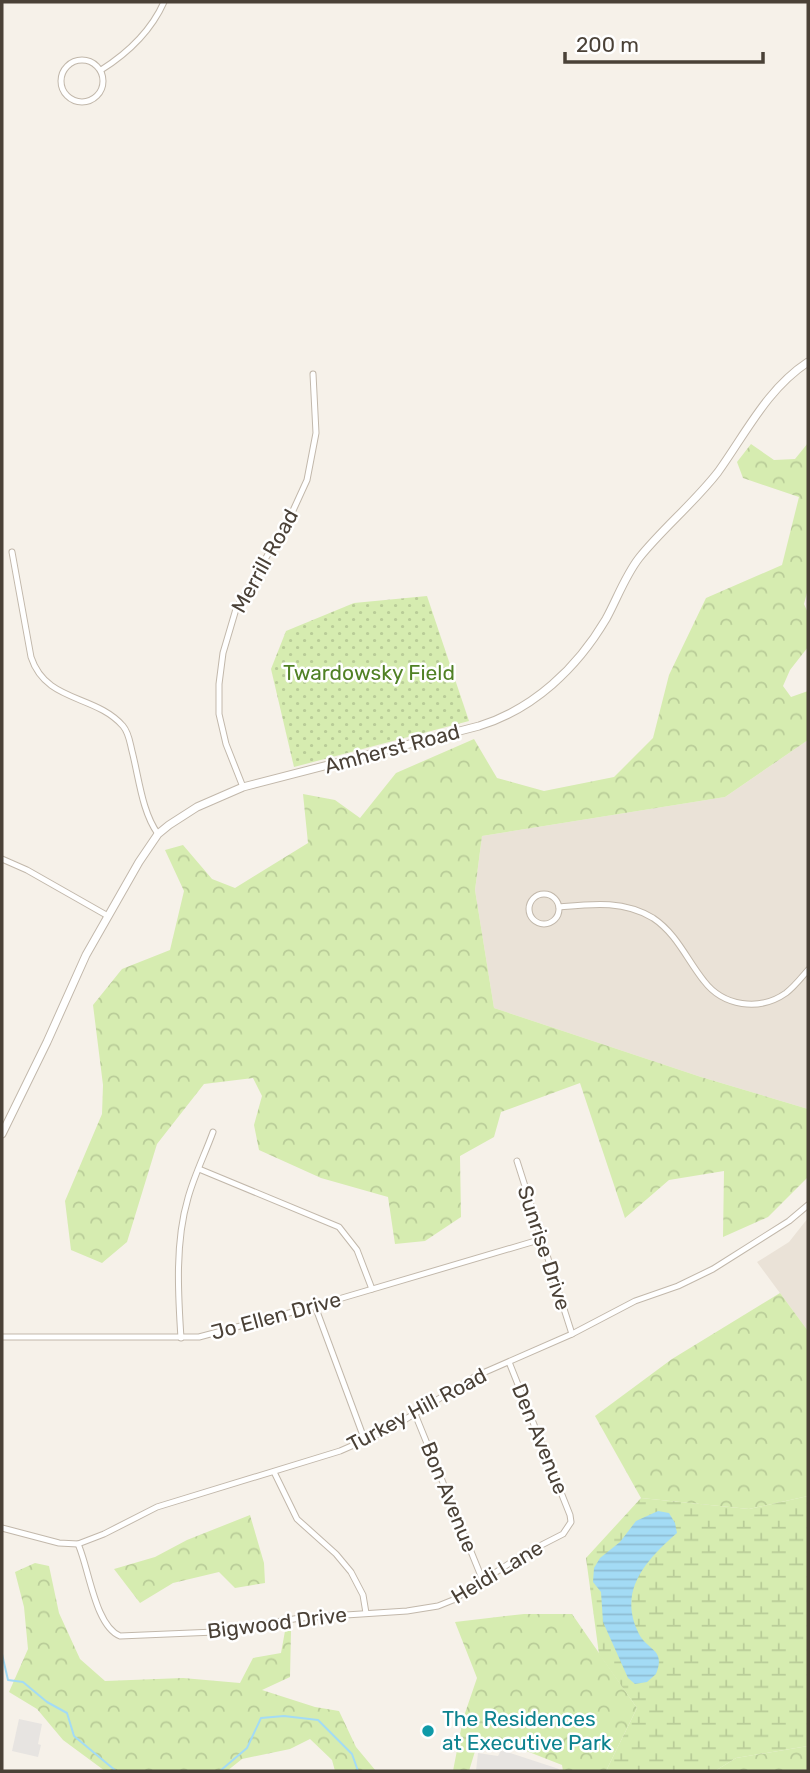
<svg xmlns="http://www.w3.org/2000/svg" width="810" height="1773" viewBox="0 0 810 1773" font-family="Rubik,sans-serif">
  <defs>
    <pattern id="grass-dots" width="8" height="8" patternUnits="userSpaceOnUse" patternTransform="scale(1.75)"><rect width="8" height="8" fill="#d6ecb0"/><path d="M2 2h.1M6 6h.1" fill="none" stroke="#b9cc98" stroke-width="1.8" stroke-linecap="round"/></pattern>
    <pattern id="forest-crowns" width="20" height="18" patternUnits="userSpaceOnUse" patternTransform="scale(1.75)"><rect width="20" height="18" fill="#d6ecb0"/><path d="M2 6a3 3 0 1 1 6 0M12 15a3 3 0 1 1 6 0" fill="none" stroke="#b9cc98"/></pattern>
    <pattern id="wetland-marsh" width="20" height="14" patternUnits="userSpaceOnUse" patternTransform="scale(1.75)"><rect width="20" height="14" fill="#d6ecb0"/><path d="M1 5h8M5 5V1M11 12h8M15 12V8" fill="none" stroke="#b9cc98"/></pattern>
    <pattern id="water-rules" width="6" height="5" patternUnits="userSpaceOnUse" patternTransform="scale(1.75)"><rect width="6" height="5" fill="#a3dbf5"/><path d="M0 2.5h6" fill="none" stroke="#8ebdd3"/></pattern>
  </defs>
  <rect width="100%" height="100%" fill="#f6f1e9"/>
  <g fill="#eae2d7">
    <path d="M808 740V1109L701 1077 494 1008 475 890 482 836 725 797Z"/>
    <path d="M808 1218V1331L757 1262 789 1242Z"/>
  </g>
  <path fill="url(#grass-dots)" d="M427 596 469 721 294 767 271 669 286 631 354 603Z"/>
  <g fill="url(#forest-crowns)">
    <path d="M808 443V589L804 604 808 613V647L790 670 783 686 791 697 808 691V740L725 797 482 836 475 890 494 1008 701 1077 808 1109V1177L768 1217 723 1237 724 1171 669 1180 625 1218 580 1083 501 1112 494 1137 460 1156 461 1217 425 1241 395 1244 388 1197 321 1178 259 1150 254 1125 262 1096 253 1078 204 1084 157 1144 127 1242 102 1263 71 1250 65 1201 102 1114 103 1085 93 1005 122 969 170 950 184 891 165 850 183 845 212 879 235 888 308 843 303 794 335 800 360 818 396 773 474 739 497 778 544 791 614 777 653 738 669 675 706 598 782 565 799 497 743 478 737 462 751 444 774 460 795 459Z"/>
    <path d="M780 1293 808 1331V1496L749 1509 641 1498 595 1416 672 1359Z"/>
    <path d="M250 1515 264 1563 265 1583 235 1588 219 1572 173 1583 140 1603 114 1569 155 1557 187 1540Z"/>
    <path d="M35 1563 49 1566 59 1613 80 1659 105 1681 183 1678 240 1683 253 1658 281 1653 285 1631H291L290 1677 262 1690 315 1707 339 1711 356 1747 376 1771H335L332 1760 310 1739 290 1749 242 1759 227 1771H105L63 1740 37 1709 9 1692 28 1649 24 1607 15 1572Z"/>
    <path d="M524 1614H572L637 1708 606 1771H563L562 1765 501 1741 476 1748 469 1771H453L463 1719 477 1678 455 1622Z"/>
    <path d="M808 1746V1771H715L736 1758Z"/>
  </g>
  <path fill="url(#wetland-marsh)" d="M808 1496V1746L736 1758 715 1771H606L637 1708 599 1654 586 1558 641 1498 749 1509Z"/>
  <g fill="#e7e4e1">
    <path d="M19 1719 42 1724 38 1744 41 1745 38 1757 12 1751Z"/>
    <path d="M501 1750 559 1769 558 1771H476L478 1753 498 1756Z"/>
  </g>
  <path fill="url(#water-rules)" d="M658 1511 669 1513 675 1523 677 1533C646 1560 617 1591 639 1634 648 1651 666 1649 656 1674L647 1682 635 1684 628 1678 603 1622 601 1592 593 1582 594 1568 600 1558 620 1542 636 1521Z"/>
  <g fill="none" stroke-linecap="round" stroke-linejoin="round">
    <g stroke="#a3dbf5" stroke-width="2">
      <path d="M2 1654 8 1680 23 1682 47 1702 67 1713 74 1736 116 1771"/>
      <path d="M220 1771 247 1748 261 1718 284 1716 318 1720 352 1754 358 1771"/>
    </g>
    <g stroke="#c2b8ab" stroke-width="7">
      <g id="minor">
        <circle cx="82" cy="81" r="21"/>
        <path d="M101 70C128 53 151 31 164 2"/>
        <path d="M12 552 31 657C46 703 95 694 123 726 129 733 130 743 132 751 139 778 142 812 158 834"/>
        <path d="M243 787 226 744 219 714V684L223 653 236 609 291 515 307 480 316 433 313 374"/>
        <path d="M2 859 27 870 108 916"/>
        <circle cx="544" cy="909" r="15"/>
        <path d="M559 907C592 904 623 900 653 918 677 934 687 960 704 981 723 1006 759 1012 786 993 794 987 801 978 808 970"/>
        <path d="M517 1161 572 1334"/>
        <path d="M199 1169 339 1227 357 1250 372 1289"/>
        <path d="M315 1306 365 1441"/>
        <path d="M2 1337H199L315 1306 542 1239"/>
        <path d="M181 1338C178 1293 175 1242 188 1198 194 1176 205 1154 213 1132"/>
        <path d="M415 1414 483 1581"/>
        <path d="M274 1472 297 1519 336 1554 351 1572 363 1595 366 1613"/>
        <path d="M2 1528 59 1543 78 1544 104 1534 157 1507 340 1451 388 1430 476 1376 572 1334 635 1301 678 1286 713 1269 789 1221 808 1205"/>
        <path d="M78 1544C89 1568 95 1626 120 1636L215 1632 300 1618 407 1611 438 1606 453 1600 524 1554 563 1534 571 1522 570 1515 509 1362"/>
      </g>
    </g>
    <g stroke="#c2b8ab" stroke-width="9">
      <path id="tertiary" d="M2 1134 47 1042 86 955 139 862 158 834 169 825 197 807 243 787 479 726C534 709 577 668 606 619 617 599 625 576 639 558 663 528 694 503 718 472 746 433 767 389 808 362"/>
    </g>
    <use href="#minor" stroke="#fff" stroke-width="5"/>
    <use href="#tertiary" stroke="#fff" stroke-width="7"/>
  </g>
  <circle fill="#0f9aa8" stroke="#fff" stroke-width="2.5" cx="428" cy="1731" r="7"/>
  <g text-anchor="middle" stroke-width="5" stroke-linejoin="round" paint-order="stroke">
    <g font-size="21" fill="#4a4137" stroke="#fff">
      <text transform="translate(265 561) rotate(-61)" y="7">Merrill Road</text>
      <text transform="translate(392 749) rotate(-15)" y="7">Amherst Road</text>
      <text transform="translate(544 1248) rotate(72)" y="7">Sunrise Drive</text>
      <text transform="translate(276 1316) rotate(-15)" y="7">Jo Ellen Drive</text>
      <text transform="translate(417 1410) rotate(-28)" y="7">Turkey Hill Road</text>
      <text transform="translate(540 1439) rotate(68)" y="7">Den Avenue</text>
      <text transform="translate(449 1497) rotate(68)" y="7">Bon Avenue</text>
      <text transform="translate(497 1572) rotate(-31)" y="7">Heidi Lane</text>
      <text transform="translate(277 1623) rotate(-7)" y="7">Bigwood Drive</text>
    </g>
    <g font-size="21" fill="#508125" stroke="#fff">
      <text x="369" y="680">Twardowsky Field</text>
    </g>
    <g font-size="21" fill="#0d838f" stroke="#fff" text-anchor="start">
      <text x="442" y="1726">The Residences<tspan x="442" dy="24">at Executive Park</tspan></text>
    </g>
  </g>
  <rect width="810" height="1773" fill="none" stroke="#4a4137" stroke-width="7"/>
  <path d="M565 52v10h198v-10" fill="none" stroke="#4a4137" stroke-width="3.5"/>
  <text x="576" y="52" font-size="21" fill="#4a4137" stroke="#ffffff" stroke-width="5" paint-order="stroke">200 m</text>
</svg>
